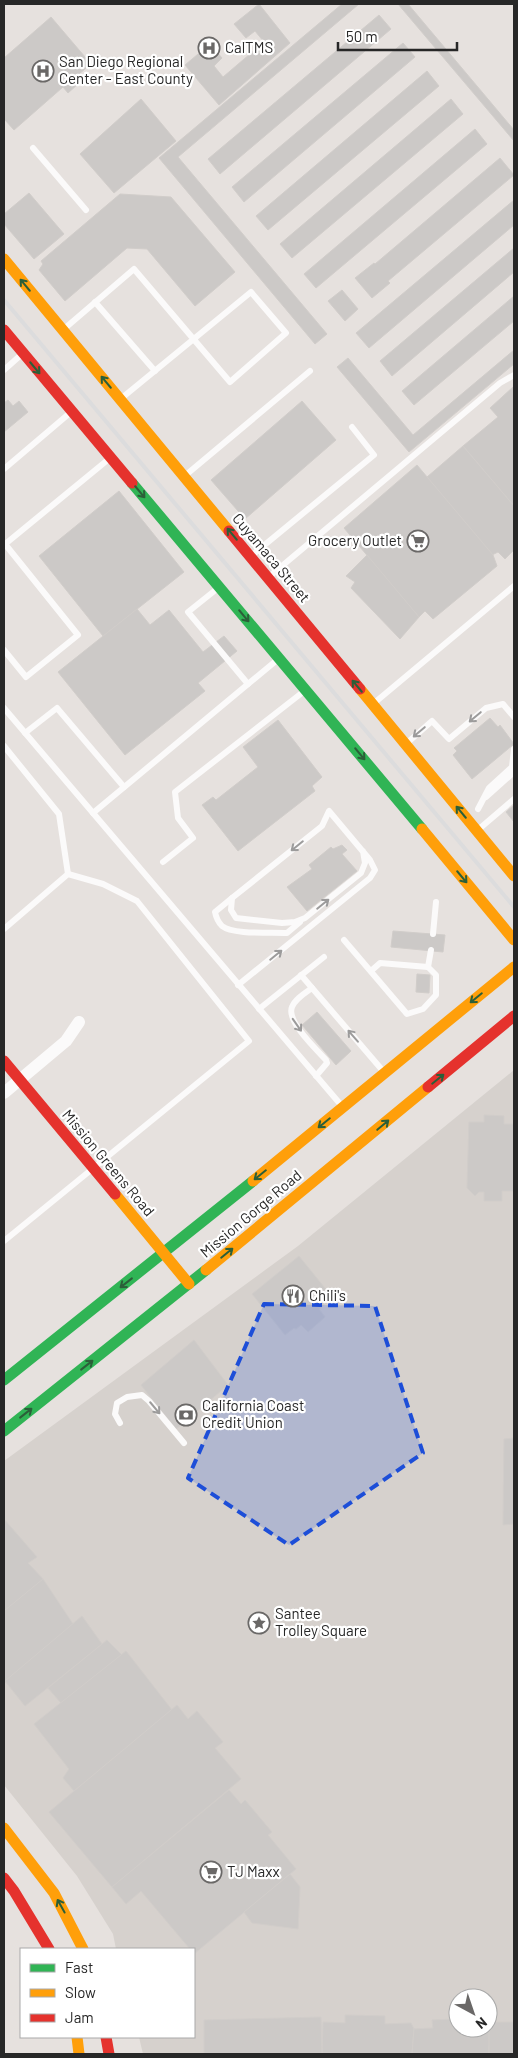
<svg xmlns="http://www.w3.org/2000/svg" width="518" height="2058" viewBox="0 0 518 2058" font-family="Barlow,sans-serif">
  <rect width="100%" height="100%" fill="#e6e1de"/>
  <path fill="#d6d1cd" fill-rule="evenodd" d="M514 1070V2054H143L139 2037H194V1949H116L113 1934 77 1876 4 1785V1461L298 1246ZM458 1998H488V2028H458Z"/>
  <g fill="#ccc9c7" stroke="#d1cdca">
    <path d="M259 4 290 43 219 105 185 65 210 44 222 58 214 66 223 77 264 42 255 31 246 38 234 24Z"/>
    <path d="M342 4H359L178 157 327 334 315 344 159 158Z"/>
    <path d="M398 4H408L514 130V141Z"/>
    <path d="M379 15 391 29 220 174 208 159Z"/>
    <path d="M51 17 91 64 73 79 78 84 68 93 63 87 14 130 5 120 4 121V58Z"/>
    <path d="M403 43 415 57 244 202 232 187Z"/>
    <path d="M427 71 439 86 268 230 256 216Z"/>
    <path d="M141 99 176 141 114 193 80 154Z"/>
    <path d="M451 99 463 114 292 258 280 244Z"/>
    <path d="M475 129 487 144 316 288 304 274Z"/>
    <path d="M500 158 514 175 388 281 390 283 372 298 355 278 374 263 375 264Z"/>
    <path d="M29 193 64 234 34 259 4 224V214Z"/>
    <path d="M120 194 171 197 235 272 195 306 147 249 127 248 65 301 39 270 43 264 41 261Z"/>
    <path d="M514 200V225L369 348 356 333Z"/>
    <path d="M514 248V272L392 376 380 361Z"/>
    <path d="M342 290 358 309 345 321 328 301Z"/>
    <path d="M514 296V321L414 405 402 391Z"/>
    <path d="M514 350V364L409 452 337 367 348 358 413 435Z"/>
    <path d="M513 387 514 389V506L463 446 498 417 490 408Z"/>
    <path d="M8 400 13 406 19 401 28 412 4 432V403Z"/>
    <path d="M302 401 336 440 245 519 211 480Z"/>
    <path d="M463 446 514 506V550L505 559 498 552 492 555 427 477Z"/>
    <path d="M417 465 493 555 497 566 433 619 425 611 419 617 344 528Z"/>
    <path d="M119 491 184 572 103 636 39 556Z"/>
    <path d="M367 555 419 617 400 639 351 588 355 582 346 576Z"/>
    <path d="M137 609 150 625 169 610 203 652 224 636 237 651 198 683 205 691 125 755 58 672Z"/>
    <path d="M490 718 498 727 500 725 514 744 472 779 453 755 457 751 454 748Z"/>
    <path d="M278 720 322 777 312 786 315 791 238 851 202 805 213 797 216 800 258 767 243 747Z"/>
    <path d="M514 805V822L506 812Z"/>
    <path d="M342 845 347 850 342 854 357 871 307 911 287 887 312 869 309 865 331 847 333 849Z"/>
    <path d="M393 931 445 935 443 952 391 947Z"/>
    <path d="M417 974 430 975 429 993 416 992Z"/>
    <path d="M317 1012 351 1051 336 1065 302 1025Z"/>
    <path d="M484 1115 504 1116V1124H514V1191H502V1201H484V1192H479L475 1196 467 1188 469 1122H484Z"/>
    <path d="M299 1256 333 1298 319 1309 325 1317 308 1332 301 1325 296 1329 294 1328 285 1335 252 1294Z"/>
    <path d="M194 1340 228 1385 176 1429 141 1385Z"/>
    <path d="M514 1438V1524L503 1525 504 1439Z"/>
    <path d="M4 1519 37 1557 28 1563 43 1579 4 1611Z"/>
    <path d="M43 1579 73 1624 4 1683V1611Z"/>
    <path d="M82 1616 102 1644 25 1706 5 1681Z"/>
    <path d="M107 1640 122 1655 61 1703 48 1688Z"/>
    <path d="M126 1651 172 1710 74 1791 63 1778 69 1769 34 1724Z"/>
    <path d="M177 1705 188 1719 197 1711 223 1742 215 1748 241 1779 112 1887 49 1812Z"/>
    <path d="M229 1790 241 1804 245 1800 272 1832 268 1835 296 1869 194 1954V1949H190L141 1891 126 1904 112 1887Z"/>
    <path d="M290 1874 300 1887 298 1929 252 1923 244 1912Z"/>
    <path d="M345 2015 385 2016V2024L411 2023 414 2029 412 2054H322L323 2022 345 2023Z"/>
    <path d="M321 2017 322 2054H204V2020Z"/>
    <path d="M458 2019V2028H490L489 2054H412L414 2029 433 2028 432 2020Z"/>
    <rect x="489" y="2022" width="25" height="32"/>
  </g>
  <g fill="none" stroke-linecap="round" stroke-linejoin="round">
    <g stroke="#fbfafa" stroke-width="6">
      <path d="M33 148 86 210"/>
      <path d="M95 302 155 371"/>
      <path d="M64 329 134 269 230 382 286 333 251 292 123 397"/>
      <path d="M4 370 22 354"/>
      <path d="M4 469 71 412"/>
      <path d="M187 474 310 371"/>
      <path d="M4 545 110 458"/>
      <path d="M251 556 374 455 352 427"/>
      <path d="M270 576 500 383 514 375"/>
      <path d="M218 588 188 612 248 684"/>
      <path d="M4 650 26 677 78 635 5 544"/>
      <path d="M277 660 93 813 341 1105"/>
      <path d="M373 704 514 586"/>
      <path d="M4 708 93 813"/>
      <path d="M25 733 57 708 124 787"/>
      <path d="M407 743 432 721 449 739 486 708 503 704 514 717"/>
      <path d="M4 746 59 814 68 874"/>
      <path d="M486 797 514 772"/>
      <path d="M478 809 489 788 512 767 514 749"/>
      <path d="M479 829 514 799"/>
      <path d="M163 862 193 838 178 818 175 792 303 692"/>
      <path d="M232 898 215 912C216 917 218 922 222 926 233 935 272 932 287 933L300 922"/>
      <path d="M4 929 68 874 103 884 137 901 249 1041 4 1241"/>
      <path d="M433 934 436 902"/>
      <path d="M344 940 407 1014 423 1009 436 995V975L428 967 431 950"/>
      <path d="M371 971 380 963 428 967"/>
      <path d="M301 975 383 1071"/>
      <path d="M238 985 370 878 375 870 370 860 329 811 322 826 232 898 231 910 236 918 282 923 295 922 305 918 361 873 365 863 363 851"/>
      <path d="M312 988C305 993 295 999 292 1007 286 1021 316 1049 326 1060L327 1063 316 1076"/>
      <path d="M259 1009 324 957"/>
      <path d="M120 1423 115 1414 117 1403 127 1397 142 1395 149 1401 184 1443"/>
    </g>
    <path stroke="#fbfafa" stroke-width="12" d="M4 1093 66 1041 79 1022"/>
    <g stroke="#30b455" stroke-width="11">
      <path d="M132 483 422 829"/>
      <path d="M4 1380 253 1181"/>
      <path d="M4 1431 206 1270"/>
    </g>
    <g stroke="#ff9f0a" stroke-width="11">
      <path d="M4 259 229 531"/>
      <path d="M360 689 514 876"/>
      <path d="M422 829 514 940"/>
      <path d="M253 1181 514 967"/>
      <path d="M115 1194 189 1284"/>
      <path d="M206 1270 428 1087"/>
      <path d="M4 1828 54 1893 83 1949"/>
      <path d="M77 2037 79 2054"/>
    </g>
    <g stroke="#e5322d" stroke-width="11">
      <path d="M4 330 132 483"/>
      <path d="M229 531 360 689"/>
      <path d="M4 1061 115 1194"/>
      <path d="M428 1087 514 1016"/>
      <path d="M4 1878 14 1891 49 1949"/>
      <path d="M106 2037 109 2054"/>
    </g>
    <path stroke="#dcdcdd" stroke-width="4" d="M4 300 514 907"/>
  </g>
  <defs><path id="oneway-shaft" d="M-6 0H5M1.5-3L5.5 0L1.5 3" fill="none" stroke-width="1.6" stroke-linecap="round" stroke-linejoin="round" transform="scale(1.25)"/></defs>
  <g stroke="#2b5f39">
    <use href="#oneway-shaft" transform="translate(25 285) rotate(-130)"/>
    <use href="#oneway-shaft" transform="translate(35 368) rotate(50)"/>
    <use href="#oneway-shaft" transform="translate(106 382) rotate(-130)"/>
    <use href="#oneway-shaft" transform="translate(140 492) rotate(50)"/>
    <use href="#oneway-shaft" transform="translate(232 534) rotate(-130)"/>
    <use href="#oneway-shaft" transform="translate(244 616) rotate(50)"/>
    <use href="#oneway-shaft" transform="translate(357 686) rotate(-130)"/>
    <use href="#oneway-shaft" transform="translate(360 754) rotate(50)"/>
    <use href="#oneway-shaft" transform="translate(461 812) rotate(-130)"/>
    <use href="#oneway-shaft" transform="translate(462 877) rotate(50)"/>
    <use href="#oneway-shaft" transform="translate(476 998) rotate(141)"/>
    <use href="#oneway-shaft" transform="translate(438 1079) rotate(-39)"/>
    <use href="#oneway-shaft" transform="translate(324 1123) rotate(141)"/>
    <use href="#oneway-shaft" transform="translate(383 1125) rotate(-40)"/>
    <use href="#oneway-shaft" transform="translate(260 1175) rotate(141)"/>
    <use href="#oneway-shaft" transform="translate(227 1253) rotate(-39)"/>
    <use href="#oneway-shaft" transform="translate(126 1283) rotate(142)"/>
    <use href="#oneway-shaft" transform="translate(87 1365) rotate(-38)"/>
    <use href="#oneway-shaft" transform="translate(26 1413) rotate(-38)"/>
    <use href="#oneway-shaft" transform="translate(61 1906) rotate(-119)"/>
  </g>
  <g stroke="#9c9b9b">
    <use href="#oneway-shaft" transform="translate(475 717) rotate(140)"/>
    <use href="#oneway-shaft" transform="translate(419 732) rotate(140)"/>
    <use href="#oneway-shaft" transform="translate(297 846) rotate(141)"/>
    <use href="#oneway-shaft" transform="translate(323 904) rotate(-39)"/>
    <use href="#oneway-shaft" transform="translate(276 955) rotate(-39)"/>
    <use href="#oneway-shaft" transform="translate(297 1025) rotate(55)"/>
    <use href="#oneway-shaft" transform="translate(353 1036) rotate(-131)"/>
    <use href="#oneway-shaft" transform="translate(155 1408) rotate(50)"/>
  </g>
  <path fill="#1d4ed8" fill-opacity="0.2" stroke="#1d4ed8" stroke-width="4" stroke-dasharray="10 6" stroke-linejoin="round" d="M264 1304 375 1306 423 1453 289 1545 188 1478Z"/>
  <defs>
    <g id="hospital-ring" transform="scale(1.125)"><circle r="9.5" fill="#fff" stroke="#6a6867" stroke-width="1.5"/><path d="M-5-5h3v3.5h4V-5h3V5h-3V1.5h-4V5h-3Z" fill="#6a6867"/></g>
    <g id="supermarket-ring" transform="scale(1.125)"><circle r="9.5" fill="#fff" stroke="#6a6867" stroke-width="1.5"/><path d="M-6-5.5h2.5l.6 2H6L4.5 2H-2.5L-4.4-4H-6ZM-1.5 3.2a1.3 1.3 0 1 0 .1 0ZM3 3.2a1.3 1.3 0 1 0 .1 0Z" fill="#6a6867"/></g>
    <g id="restaurant-ring" transform="scale(1.125)"><circle r="9.5" fill="#fff" stroke="#6a6867" stroke-width="1.5"/><path d="M-5-6h1v4h1v-4h1v4h1v-4h1v5L-1.5 .5V6h-2V.5L-5-1ZM5-6V6H3V1.5H1.5Q1.5-4 5-6Z" fill="#6a6867"/></g>
    <g id="bank-ring" transform="scale(1.125)"><circle r="9.5" fill="#fff" stroke="#6a6867" stroke-width="1.5"/><path d="M-6-4H6V4H-6ZM0-2.3a2.3 2.3 0 1 0 0 4.6a2.3 2.3 0 1 0 0-4.6Z" fill="#6a6867"/></g>
    <g id="sight-ring" transform="scale(1.125)"><circle r="9.5" fill="#fff" stroke="#6a6867" stroke-width="1.5"/><path d="M0-6L1.8-2.2L6-1.7L2.9 1.2L3.7 5.4L0 3.3L-3.7 5.4L-2.9 1.2L-6-1.7L-1.8-2.2Z" fill="#6a6867"/></g>
  </defs>
  <g fill-rule="evenodd">
    <use href="#hospital-ring" x="209" y="48"/>
    <use href="#hospital-ring" x="43" y="71"/>
    <use href="#supermarket-ring" x="418" y="541"/>
    <use href="#restaurant-ring" x="293" y="1296"/>
    <use href="#bank-ring" x="186" y="1415"/>
    <use href="#sight-ring" x="259" y="1623"/>
    <use href="#supermarket-ring" x="211" y="1872"/>
  </g>
  <g text-anchor="middle" stroke-width="4.5" stroke-linejoin="round" paint-order="stroke">
    <g font-size="15" fill="#272727" stroke="#fff" text-anchor="start">
      <text x="225" y="53">CalTMS</text>
      <text x="59" y="67">San Diego Regional<tspan x="59" dy="17">Center - East County</tspan></text>
      <text x="402" y="546" text-anchor="end">Grocery Outlet</text>
      <text x="309" y="1301">Chili's</text>
      <text x="202" y="1411">California Coast<tspan x="202" dy="17">Credit Union</tspan></text>
      <text x="275" y="1619">Santee<tspan x="275" dy="17">Trolley Square</tspan></text>
      <text x="227" y="1877">TJ Maxx</text>
    </g>
    <g font-size="15" fill="#272727" stroke="#fff">
      <text transform="translate(271 558) rotate(50)" y="5">Cuyamaca Street</text>
      <text transform="translate(108 1163) rotate(50)" y="5">Mission Greens Road</text>
      <text transform="translate(251 1214) rotate(-40)" y="5">Mission Gorge Road</text>
    </g>
  </g>
  <rect width="518" height="2058" fill="none" stroke="#272727" stroke-width="10"/>
  <rect x="20" y="1948" width="175" height="90" fill="#ffffff" stroke="#a9a9a9"/>
  <rect x="30" y="1964" width="25" height="8" fill="#30b455" stroke="#a9a9a9"/>
  <text x="65" y="1973" font-size="15" fill="#272727">Fast</text>
  <rect x="30" y="1989" width="25" height="8" fill="#ff9f0a" stroke="#a9a9a9"/>
  <text x="65" y="1998" font-size="15" fill="#272727">Slow</text>
  <rect x="30" y="2014" width="25" height="8" fill="#e5322d" stroke="#a9a9a9"/>
  <text x="65" y="2023" font-size="15" fill="#272727">Jam</text>
  <g transform="translate(473 2013) rotate(140)"><circle r="24" fill="#ffffff" stroke="#a9a9a9"/>
  <path d="M0-4L9 19L0 12L-9 19Z" fill="#6a6867"/>
  <text y="-8" font-size="14" font-weight="bold" text-anchor="middle" fill="#272727">N</text>
  </g>
  <path d="M338 42v8h119v-8" fill="none" stroke="#272727" stroke-width="2.5"/>
  <text x="346" y="42" font-size="15" fill="#272727" stroke="#ffffff" stroke-width="4" paint-order="stroke">50 m</text>
</svg>
